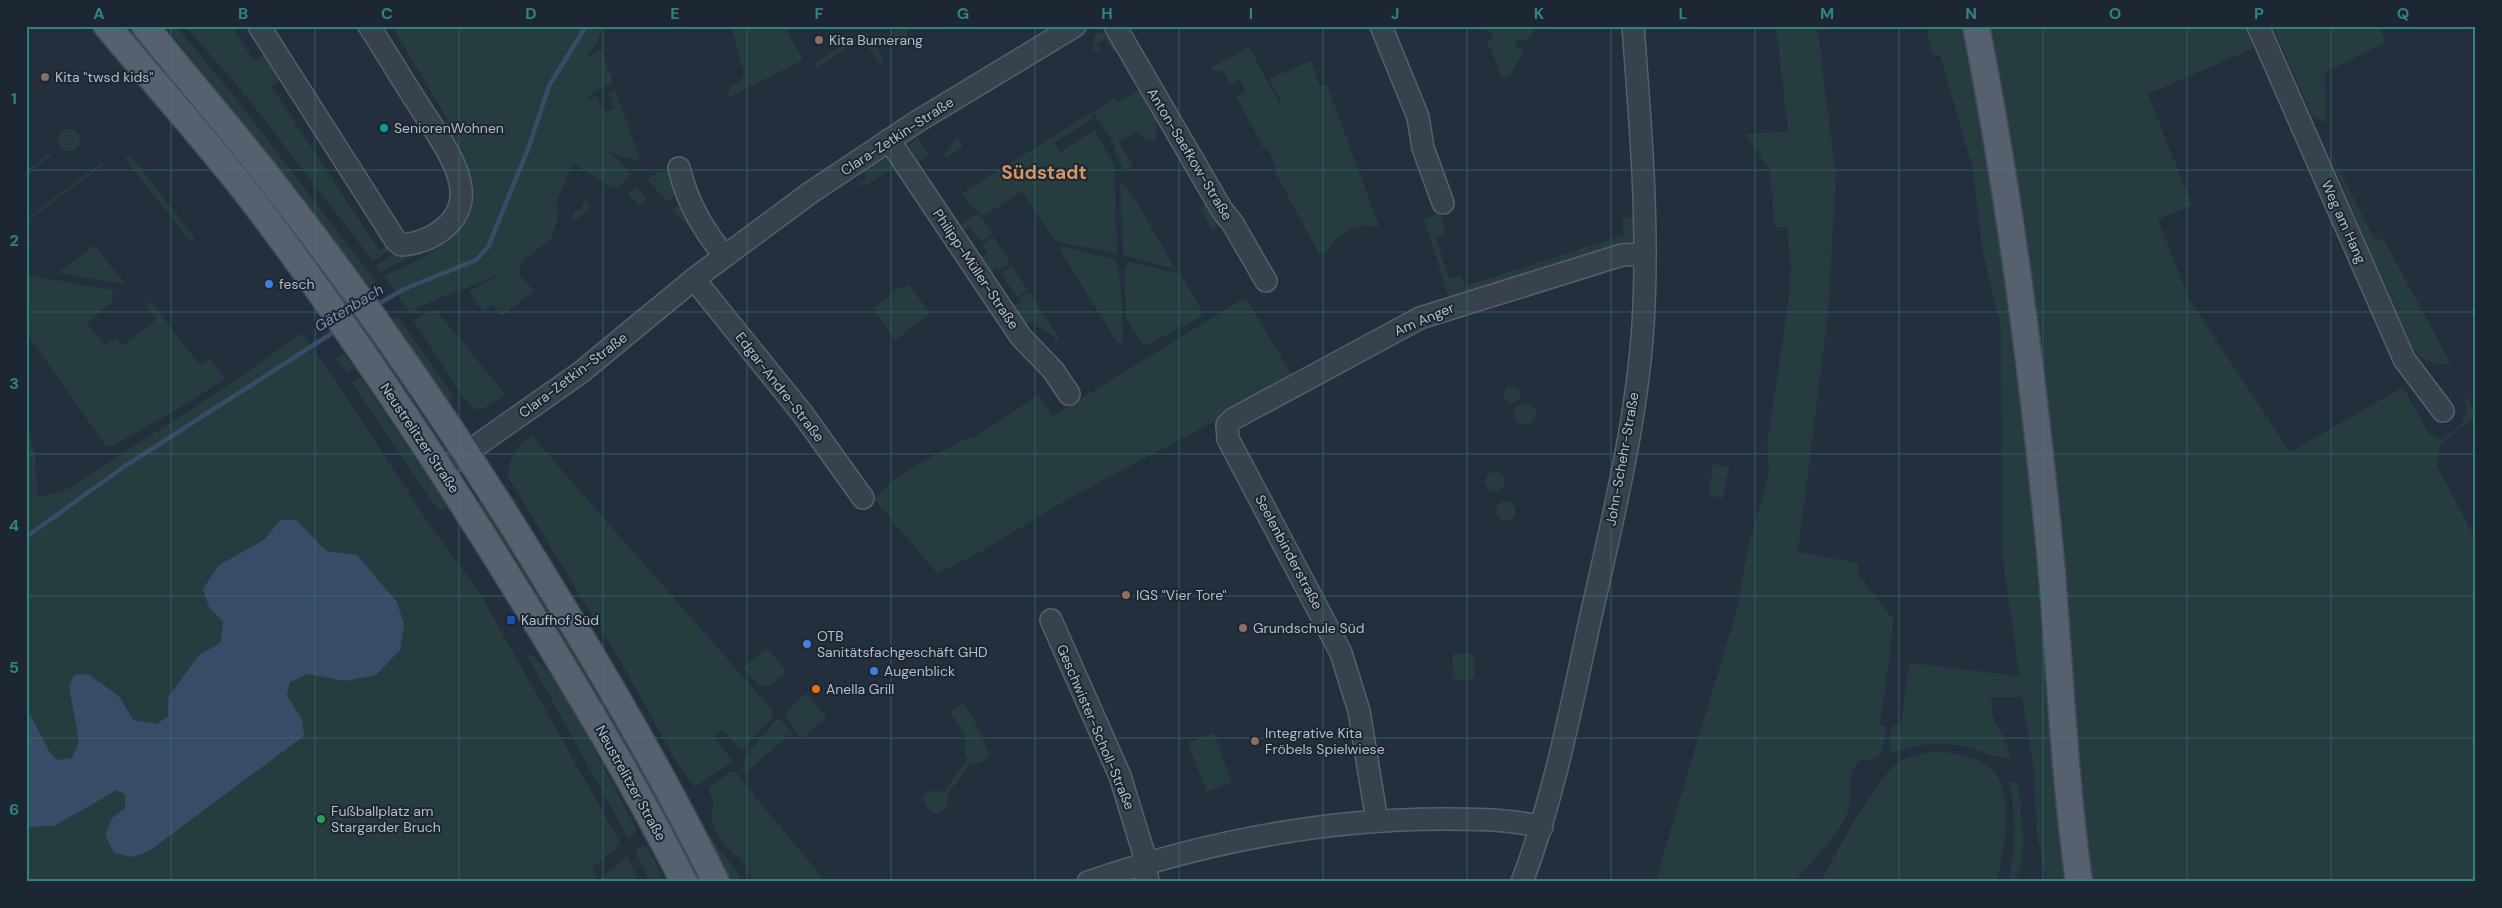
<svg xmlns="http://www.w3.org/2000/svg" width="2502" height="908" viewBox="0 0 2502 908" font-family="'DM Sans',sans-serif">
  <rect width="100%" height="100%" fill="#242f3e"/>
  <g fill="#263c3f">
    <path d="M165 26H176L234 96 376 282 369 286 287 179Z"/>
    <path d="M185 26H231L254 61 268 52 284 77 271 86 379 250 393 244 395 246 373 261 242 91Z"/>
    <path d="M392 26H603L597 42 585 59 601 50 614 83 593 92 586 100 597 97 603 113 614 108 609 93 615 90 640 158 634 160 609 152 632 174 618 187 612 188 573 163 556 202 558 218 552 238 523 261 518 273 534 291 502 316 492 305 483 312 469 291 506 272 425 304 410 313 384 276 424 257 450 238 380 272 376 265 402 248 453 229 473 187 439 126 448 120Z"/>
    <path d="M731 26H784L801 56V61L727 98 730 86 741 81 744 73Z"/>
    <path d="M1481 26H1533L1534 33 1526 41 1518 40 1515 42 1517 47 1524 51 1510 75 1504 77 1501 76 1487 41 1494 38 1492 34Z"/>
    <path d="M1776 26H1817L1836 176 1828 313 1798 552 1858 563V574L1894 620 1880 726H1886C1884 734 1884 754 1876 758 1872 760 1865 759 1860 760 1845 776 1854 793 1848 811 1842 831 1809 865 1794 882H1655L1737 609 1747 551 1769 474 1767 446 1789 298 1791 266 1787 227 1775 228 1770 171 1745 134 1788 131Z"/>
    <path d="M1927 26H1968L2026 404 2069 882H2046L2037 832 2034 771 2022 697H1991L1993 718 2005 740 2011 760C2003 756 2000 757 1992 756 1987 755 1983 751 1978 750 1949 741 1921 742 1893 753L1889 750 1892 726H1901L1909 663 2019 676 2002 552 2001 327 1983 253 1972 166 1940 56 1931 53Z"/>
    <path d="M1985 26H2246L2256 47 2148 94 2192 205 2158 220 2189 299 2290 452 2403 387 2429 434 2441 440 2460 426 2467 415 2465 393 2475 416 2440 445 2437 466 2476 540V882H2088Z"/>
    <path d="M2273 26H2379L2386 42 2324 73 2327 123 2312 116Z"/>
    <path d="M904 27 908 31 905 45 901 46 891 32Z"/>
    <path d="M866 32 885 61 880 64 867 45 864 47 859 39 817 68 813 63Z"/>
    <path d="M1098 32 1107 36 1116 51 1114 52 1105 39 1096 44 1101 52 1092 50 1096 33Z"/>
    <path d="M1249 47 1279 103 1281 101 1269 79 1311 61 1320 86 1327 85 1379 226C1371 228 1367 224 1360 226 1345 230 1334 239 1327 252L1319 254 1275 172 1277 169 1267 147 1264 149 1236 96 1246 91 1240 80 1230 85 1224 72 1216 70 1213 72 1210 68Z"/>
    <path d="M1139 90 1156 120V143L1153 142 1150 138 1145 141 1138 131 1119 142 1133 166 1124 171 1115 152 1114 143 1093 112 1115 98 1118 102Z"/>
    <path d="M1091 113 1094 118 1054 143 1060 152 1095 130 1114 165 1117 254 1055 241 1022 191 984 216 970 205 962 193Z"/>
    <circle cx="69" cy="140" r="11"/>
    <path d="M917 137 929 155 918 162 908 146Z"/>
    <path d="M957 137 963 147 946 158 944 155Z"/>
    <path d="M2326 144 2376 242 2383 238 2451 364C2430 367 2421 358 2407 343Z"/>
    <path d="M50 153 52 155 26 174V171Z"/>
    <path d="M130 155 195 238 191 242 125 159Z"/>
    <path d="M884 156 892 169 870 183 857 185 867 178 860 168Z"/>
    <path d="M101 163 103 165 30 219 29 217Z"/>
    <path d="M670 170 676 195 668 202 647 179 652 175Z"/>
    <path d="M1120 182 1134 197 1176 270 1123 255Z"/>
    <path d="M636 187 647 199 639 206 628 194Z"/>
    <path d="M585 200 589 203V209L577 219H571L575 210 580 211Z"/>
    <path d="M1212 202 1218 213 1216 229 1211 228 1200 209Z"/>
    <path d="M676 206 683 208 695 229 693 231 672 210Z"/>
    <path d="M1440 212 1446 233 1436 237 1449 279 1461 275 1465 286 1624 235 1622 219 1633 216V242L1630 246 1451 304 1424 220Z"/>
    <path d="M976 214 983 219 993 234 981 242 970 226 958 234 954 229Z"/>
    <path d="M994 237 1010 263 999 270 997 267 986 276 975 260 988 253 982 244Z"/>
    <path d="M95 245V246L125 284 58 273Z"/>
    <path d="M1061 246 1117 260 1122 301 1123 343 1117 342 1060 250Z"/>
    <path d="M1130 262 1181 274 1203 313 1199 318 1144 346 1126 318 1124 270 1125 266Z"/>
    <path d="M1012 266 1028 290 1017 297 1001 273Z"/>
    <path d="M26 275 113 290 112 303 105 307 87 325 105 344 116 338 123 346 157 319 146 305 151 302 199 364H203L210 359 226 378 188 403 113 446H106L26 332Z"/>
    <path d="M910 286 930 314 895 340 873 308 898 288Z"/>
    <path d="M1027 293 1031 294 1059 338 1056 343 1054 342 1056 337 1029 322 1023 326 1007 310 1020 302 1018 299Z"/>
    <path d="M1242 299 1247 300 1294 379 1068 499 980 552 937 573 874 499C898 471 938 454 970 437L972 439 1039 395 1053 416Z"/>
    <path d="M435 309 506 395 482 409H474L465 399 413 320Z"/>
    <path d="M398 317 453 395 451 401 445 400 395 326 393 320Z"/>
    <path d="M302 333 334 378 429 524 478 590 621 844 592 868 598 880 627 857 640 882H26V417L35 454 37 498 68 489 224 388Z"/>
    <path d="M344 354 354 368 348 372 336 359Z"/>
    <path d="M357 378H361L446 504 445 508 438 510 352 383Z"/>
    <circle cx="1512" cy="395" r="8"/>
    <circle cx="1525" cy="414" r="11"/>
    <path d="M532 436 772 710V718L742 750 722 730 713 737 733 761 695 787 678 765 622 664 508 477C507 462 518 443 532 436Z"/>
    <path d="M1713 464 1729 467 1722 499 1709 495Z"/>
    <circle cx="1495" cy="482" r="10"/>
    <path d="M483 498 620 727 704 882H694L476 503Z"/>
    <circle cx="1506" cy="511" r="10"/>
    <path d="M767 648 787 672 770 685 760 687 743 668Z"/>
    <path d="M530 653 559 683 636 828 635 833 628 838 527 655Z"/>
    <path d="M1464 653 1475 655 1474 679 1462 681 1452 678 1453 654Z"/>
    <path d="M805 693 827 717 801 739 784 714Z"/>
    <path d="M963 703 972 716 989 753 988 757 980 763H970L946 797 948 806 944 810 935 814 927 808 923 799 924 795 932 791 944 792 967 759 964 751 966 737 950 712Z"/>
    <path d="M776 720H781L794 735 787 736 745 774 743 771 745 756Z"/>
    <path d="M1214 733 1232 782 1207 792 1188 743Z"/>
    <path d="M1940 751C1958 755 1981 757 1994 772 2015 798 2003 852 1997 882H1822C1830 860 1879 776 1896 764 1908 755 1926 753 1940 751Z"/>
    <path d="M731 771 735 772 826 882H754L743 862 723 843 715 829 711 817 714 804 708 788Z"/>
    <path d="M2009 781 2015 782 2019 788 2023 838 2022 863 2014 882H2008C2016 844 2017 820 2009 781Z"/>
    <path d="M706 829C717 850 733 862 743 882H728L703 831Z"/>
    <path d="M642 846 648 847 665 882H650L635 851Z"/>
  </g>
  <path fill="#394c67" d="M280 520H296L326 551 357 555 397 602 404 625 400 650 376 675 345 681 308 674 290 682 287 695 302 720 304 736 149 851 133 857 114 853 105 835 112 818 125 808V795L117 790 54 826 26 827V707L49 751 57 760 72 758 79 742 69 687 74 675 88 674 119 696 133 720 157 724 168 716V698L198 656 221 642 223 622 209 607 203 589 218 566 265 539Z"/>
  <g fill="none" stroke-linecap="round" stroke-linejoin="round">
    <g stroke="#394c67" stroke-width="4.5">
      <path d="M375 306 404 289 476 260 488 247 528 149 549 86 586 26"/>
      <path d="M26 537 125 466 337 330"/>
    </g>
    <g stroke="#565f6c" stroke-width="24">
      <g id="minor">
        <path d="M259 26 396 241 401 245C431 243 465 222 461 189 459 162 432 127 418 104 401 78 386 52 369 26"/>
        <path d="M1115 26 1222 210 1233 224 1266 281"/>
        <path d="M1381 26 1418 117 1423 148 1443 203"/>
        <path d="M2258 26 2404 359 2443 411"/>
        <path d="M889 140 1021 337 1053 370 1069 394"/>
        <path d="M679 168C688 204 702 227 724 256"/>
        <path d="M694 279 802 413 863 498"/>
        <path d="M442 470 580 373 694 279 810 193 918 121 1075 26"/>
        <path d="M1051 620 1120 776 1143 851 1148 882"/>
        <path d="M1377 821 1359 711 1341 653 1228 439 1227 425 1233 419 1420 318 1622 255 1645 254"/>
        <path d="M1088 882C1202 843 1324 819 1443 819 1477 819 1509 819 1542 827"/>
        <path d="M1522 882C1554 797 1571 708 1590 620 1613 518 1640 410 1644 306 1648 212 1640 119 1633 26"/>
      </g>
    </g>
    <g stroke="#414a57" stroke-width="29">
      <g id="major">
        <path d="M107 26C157 86 210 144 257 206 361 344 456 489 546 638 594 718 642 798 684 882"/>
        <path d="M145 26C188 80 234 132 276 187 380 320 475 461 562 606 617 696 669 787 716 882"/>
        <path d="M1976 26C2011 203 2034 383 2051 562 2060 669 2064 776 2079 882"/>
      </g>
    </g>
    <use href="#minor" stroke="#38414e" stroke-width="21"/>
    <use href="#major" stroke="#56606e" stroke-width="26"/>
  </g>
  <path fill="none" stroke="#308480" stroke-width="1" stroke-opacity="0.55" d="M171 26V882M315 26V882M459 26V882M603 26V882M747 26V882M891 26V882M1035 26V882M1179 26V882M1323 26V882M1467 26V882M1611 26V882M1755 26V882M1899 26V882M2043 26V882M2187 26V882M2331 26V882M26 170H2476M26 312H2476M26 454H2476M26 596H2476M26 738H2476"/>
  <g fill="#8d6e63" stroke="#1d2633" stroke-width="2">
    <circle cx="819" cy="40" r="5"/>
    <circle cx="45" cy="77" r="5"/>
    <circle cx="1126" cy="595" r="5"/>
    <circle cx="1243" cy="628" r="5"/>
    <circle cx="1255" cy="741" r="5"/>
  </g>
  <circle fill="#0f9aa8" stroke="#1d2633" stroke-width="2" cx="384" cy="128" r="5"/>
  <g fill="#3f7fe0" stroke="#1d2633" stroke-width="2">
    <circle cx="269" cy="284" r="5"/>
    <circle cx="807" cy="644" r="5"/>
    <circle cx="874" cy="671" r="5"/>
  </g>
  <rect fill="#1a4fb4" stroke="#1d2633" stroke-width="2" x="506" y="615" width="10" height="10" rx="2.5"/>
  <circle fill="#e8710a" stroke="#1d2633" stroke-width="2" cx="816" cy="689" r="5"/>
  <circle fill="#2e9e5b" stroke="#1d2633" stroke-width="2" cx="321" cy="819" r="5"/>
  <g text-anchor="middle" stroke-width="4" stroke-linejoin="round" paint-order="stroke">
    <g font-size="14" fill="#b4bcc9" stroke="#1d2633" text-anchor="start">
      <text x="829" y="45">Kita Bumerang</text>
      <text x="55" y="82">Kita "twsd kids"</text>
      <text x="394" y="133">SeniorenWohnen</text>
      <text x="279" y="289">fesch</text>
      <text x="1136" y="600">IGS "Vier Tore"</text>
      <text x="521" y="625">Kaufhof Süd</text>
      <text x="1253" y="633">Grundschule Süd</text>
      <text x="817" y="641">OTB<tspan x="817" dy="16">Sanitätsfachgeschäft GHD</tspan></text>
      <text x="884" y="676">Augenblick</text>
      <text x="826" y="694">Anella Grill</text>
      <text x="1265" y="738">Integrative Kita<tspan x="1265" dy="16">Fröbels Spielwiese</tspan></text>
      <text x="331" y="816">Fußballplatz am<tspan x="331" dy="16">Stargarder Bruch</tspan></text>
    </g>
    <g font-size="14" fill="#b4bcc9" stroke="#1d2633">
      <text transform="translate(897 136) rotate(-33)" y="5">Clara-Zetkin-Straße</text>
      <text transform="translate(1190 154) rotate(59)" y="5">Anton-Saefkow-Straße</text>
      <text transform="translate(2344 222) rotate(66)" y="5">Weg am Hang</text>
      <text transform="translate(976 269) rotate(56)" y="5">Philipp-Müller-Straße</text>
      <text transform="translate(1424 319) rotate(-23)" y="5">Am Anger</text>
      <text transform="translate(573 375) rotate(-37)" y="5">Clara-Zetkin-Straße</text>
      <text transform="translate(780 387) rotate(52)" y="5">Edgar-Andre-Straße</text>
      <text transform="translate(420 438) rotate(56)" y="5">Neustrelitzer Straße</text>
      <text transform="translate(1622 459) rotate(-80)" y="5">John-Schehr-Straße</text>
      <text transform="translate(1289 552) rotate(62)" y="5">Seelenbinderstraße</text>
      <text transform="translate(1096 727) rotate(67)" y="5">Geschwister-Scholl-Straße</text>
      <text transform="translate(631 783) rotate(61)" y="5">Neustrelitzer Straße</text>
    </g>
    <g font-size="15" font-style="italic" fill="#7c92b1" stroke="#1d2633">
      <text transform="translate(349 308) rotate(-31)" y="5">Gätenbach</text>
    </g>
    <g font-size="19" font-weight="bold" fill="#d59563" stroke="#1d2633">
      <text x="1044" y="179">Südstadt</text>
    </g>
  </g>
  <rect width="2502" height="908" fill="none" stroke="#1d2633" stroke-width="55"/>
  <rect x="28" y="28" width="2446" height="852" fill="none" stroke="#308480" stroke-width="2"/>
  <g font-size="16" text-anchor="middle" font-weight="bold" fill="#308480">
    <text x="99" y="19">A</text>
    <text x="243" y="19">B</text>
    <text x="387" y="19">C</text>
    <text x="531" y="19">D</text>
    <text x="675" y="19">E</text>
    <text x="819" y="19">F</text>
    <text x="963" y="19">G</text>
    <text x="1107" y="19">H</text>
    <text x="1251" y="19">I</text>
    <text x="1395" y="19">J</text>
    <text x="1539" y="19">K</text>
    <text x="1683" y="19">L</text>
    <text x="1827" y="19">M</text>
    <text x="1971" y="19">N</text>
    <text x="2115" y="19">O</text>
    <text x="2259" y="19">P</text>
    <text x="2403" y="19">Q</text>
    <text x="14" y="104">1</text>
    <text x="14" y="246">2</text>
    <text x="14" y="389">3</text>
    <text x="14" y="531">4</text>
    <text x="14" y="673">5</text>
    <text x="14" y="815">6</text>
  </g>
</svg>
